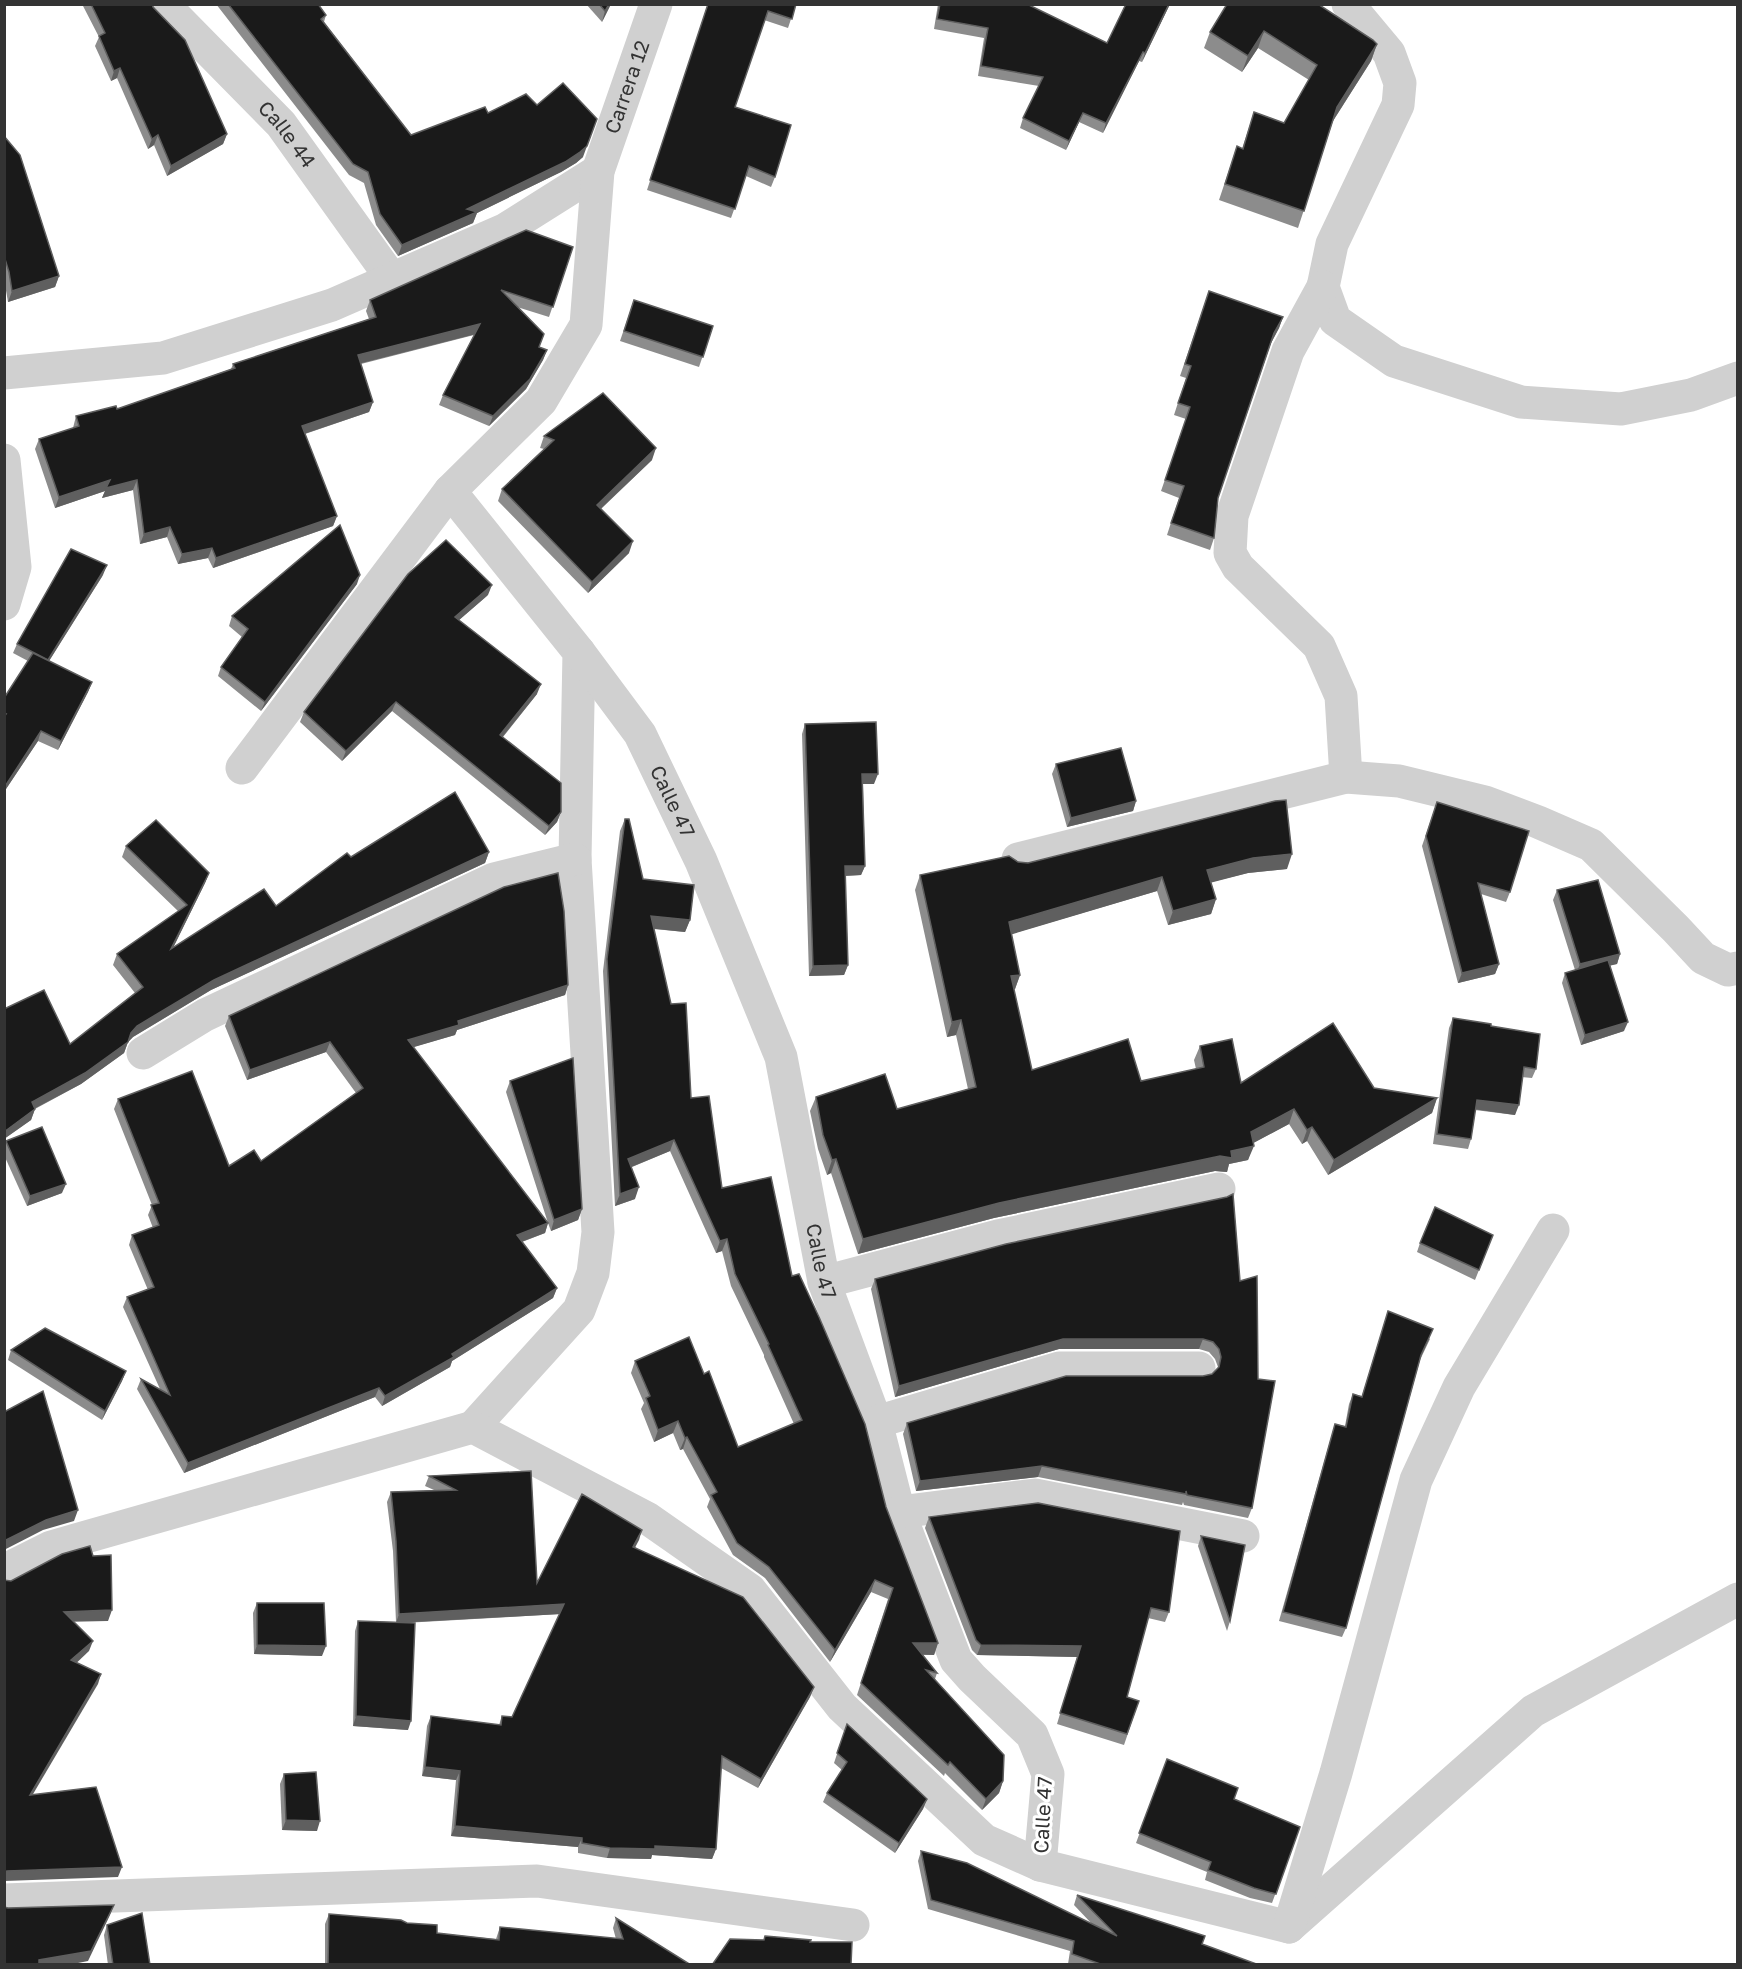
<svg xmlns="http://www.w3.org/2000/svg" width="1742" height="1969" viewBox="0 0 1742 1969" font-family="'Golos Text',sans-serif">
  <rect width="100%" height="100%" fill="#fff"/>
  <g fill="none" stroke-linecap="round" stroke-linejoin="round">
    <g stroke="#d0d0d0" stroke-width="33">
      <path id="s1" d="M163 4 281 124 392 279"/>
      <path d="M1348 4 1389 53 1400 83 1398 105 1332 244 1323 287 1335 320 1394 361 1521 402 1621 409 1691 395 1738 378"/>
      <path d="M1323 287 1288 351 1232 516 1230 553 1238 567 1319 646 1341 696 1346 777"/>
      <path d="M4 373 163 358 332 305 506 229 598 171"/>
      <path d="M4 460 15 567 4 604"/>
      <path d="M450 491 579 652 575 859 598 1232 593 1273 579 1310 473 1427"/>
      <path id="s2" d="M579 652 640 734 701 861 781 1057 824 1282 876 1422 899 1512 956 1660 972 1678 1032 1735 1048 1774 1040 1865"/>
      <path id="s3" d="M242 768 450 491 541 401 586 325 598 171 656 4"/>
      <path d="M1018 859 1346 777 1399 781 1485 802 1538 822 1591 845 1676 929 1703 958 1728 970 1738 968"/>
      <path d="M143 1053 205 1015 494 879 575 859"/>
      <path d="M824 1282 998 1236 1219 1189"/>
      <path d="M876 1422 1059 1368H1199"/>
      <path d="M899 1512 1035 1495 1243 1536"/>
      <path d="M4 1573 13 1566 51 1547 473 1427 647 1518 750 1590 842 1707 984 1840 1040 1865 1289 1927 1533 1711 1738 1599"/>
      <path d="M4 1900 537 1881 853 1925"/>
      <path d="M1289 1927 1336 1773 1416 1480 1459 1387 1553 1230"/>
    </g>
  </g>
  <g fill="#8c8c8c">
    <path d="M82 4H152L227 134 223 144 167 176 154 145 148 149 117 78 111 81 95 46 99 37Z"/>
    <path d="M216 4H318L326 15 324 22 411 135 488 113 583 157 576 163 561 172 477 213 473 223 398 256 376 225 364 183 349 175Z"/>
    <path d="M586 4H611L602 22Z"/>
    <path d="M708 4H796L788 28 764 20 735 107 775 177 771 187 746 176 731 218 647 190Z"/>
    <path d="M938 4H1027L1107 43 1126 4H1170L1142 62 1139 61 1103 133 1079 122 1066 150 1020 128 1023 118 1039 86 978 76 984 38 934 29Z"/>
    <path d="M1227 4 1377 44 1371 61 1333 121 1298 228 1219 200 1237 146 1242 149 1254 112 1284 123 1309 80 1258 48 1242 72 1204 48 1210 32Z"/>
    <path d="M4 136 59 276 55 287 8 302 4 279Z"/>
    <path d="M573 247 549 317 517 307 539 347 547 350 543 360 526 389 489 426 439 405 443 395 474 335 361 364 373 402 369 412 305 434 337 516 333 526 213 568 208 558 178 564 167 537 140 544 133 490 102 498 105 491 55 508 35 449 39 439 73 428 76 416 117 409 231 369 233 364 369 319 366 311 370 300Z"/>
    <path d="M1209 291 1283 317 1279 328 1271 343 1218 498 1214 538 1210 550 1167 535 1179 498 1161 491 1186 419 1174 415 1186 378 1180 376Z"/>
    <path d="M634 300 713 326 699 367 620 341Z"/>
    <path d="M544 436 652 460 601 509 629 553 588 593 498 501 502 489 544 449 540 448Z"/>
    <path d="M103 575 49 661 92 682 88 692 58 750 38 741 4 792V698L28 661 13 653 17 644Z"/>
    <path d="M357 584 261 711 218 676 221 667 242 637 229 626 232 616Z"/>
    <path d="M488 595 459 620 537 694 503 737 561 812 557 822 545 835 392 711 342 761 300 722 304 712Z"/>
    <path d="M805 724 874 784H863L865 866 861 875 845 876 848 965 844 975 809 976 802 734Z"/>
    <path d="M1056 764 1136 801 1133 811 1067 827 1052 774Z"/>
    <path d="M1437 802 1510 892 1506 902 1481 894 1499 964 1495 974 1458 983 1422 846Z"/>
    <path d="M625 819 643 879 690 920 685 932 654 929 691 1098 722 1188 792 1276 886 1507 938 1643 934 1655H923L937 1673 935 1679 1003 1781 999 1793 982 1810 945 1773 944 1776 857 1695 888 1599 871 1592 830 1662 765 1578 733 1555 707 1507 710 1499 683 1449 680 1450 673 1433 654 1442 641 1409 644 1403 631 1373 635 1361 704 1374 738 1447 794 1424 764 1357V1355L731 1286 722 1251 716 1253 670 1151 632 1167 635 1199 615 1206 603 971 620 831Z"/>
    <path d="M126 846 209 873 205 883 173 948 276 906 351 857 489 852 485 863 211 990 133 1037 128 1042 124 1053 81 1084 35 1109 31 1120 4 1139 135 993 113 965 117 954 178 911 122 857Z"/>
    <path d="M1018 862 1287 869 1248 873 1211 882 1216 899 1211 914 1168 925 1157 891 1011 934 1020 975 1015 989 1014 990 1032 1070 1141 1081 1196 1069 1194 1060 1200 1046 1241 1083 1374 1088 1437 1098 1432 1113 1328 1175 1307 1141 1302 1144 1289 1124 1253 1143 1248 1160 1229 1164 1227 1172 1215 1171 994 1218 858 1254 831 1173 827 1175 818 1149 810 1111 816 1097 897 1109 968 1089 956 1035 947 1037 915 890 920 875Z"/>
    <path d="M1557 890 1620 954 1617 964 1610 965 1624 1031 1581 1045 1562 983 1565 973 1575 970 1553 900Z"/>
    <path d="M568 985 565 995 457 1030 455 1035 413 1047 548 1223 506 1092 510 1081 582 1209 578 1220 551 1231 548 1223 545 1233 522 1242 557 1288 553 1298 452 1361 450 1367 382 1406 375 1397 184 1473 137 1389 141 1379 160 1389 123 1307 127 1297 148 1290 129 1245 132 1235 153 1228 148 1215 152 1205 114 1109 118 1099 229 1166 261 1161 356 1093 326 1052 247 1080 225 1026 229 1016Z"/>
    <path d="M1453 1018 1491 1026 1536 1069 1532 1078 1522 1077 1515 1115 1475 1110 1471 1139 1468 1149 1433 1144 1449 1028Z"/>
    <path d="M6 1141 62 1193 27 1206 4 1155V1145Z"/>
    <path d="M1227 1197 1252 1508 1248 1518 1184 1505 1183 1502 1182 1505 1038 1477 916 1491 903 1434 907 1423 1203 1376 1212 1374 1218 1367 1215 1359 1209 1352 1199 1349H1059L895 1397 871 1289 875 1279Z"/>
    <path d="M1493 1235 1475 1280 1417 1252 1420 1243Z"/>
    <path d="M1388 1311 1430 1339 1420 1360 1346 1628 1342 1637 1279 1621 1332 1434 1335 1424 1345 1426 1349 1404 1353 1394 1362 1396Z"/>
    <path d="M11 1350 126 1371 122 1381 102 1420 8 1360Z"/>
    <path d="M531 1471 537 1583 642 1530 635 1547 814 1687 810 1697 758 1788 721 1768 716 1849 712 1859 652 1855 651 1859 607 1858 578 1853V1847L451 1836 456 1780 422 1776 427 1726 431 1716 499 1725 502 1716 512 1717 560 1614 404 1623 408 1730 353 1726 355 1631 358 1621 396 1622 393 1551 387 1502 391 1492 434 1490 425 1486 429 1476Z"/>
    <path d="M929 1517 1169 1612 1165 1622 1148 1618 1127 1697 1139 1701 1124 1745 1057 1724 1077 1657 977 1655 972 1650 925 1528Z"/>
    <path d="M1201 1536 1230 1621 1227 1631 1198 1546Z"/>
    <path d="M257 1603 322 1656 254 1654 253 1613Z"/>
    <path d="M847 1724 927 1799 923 1809 895 1853 823 1802 827 1793 842 1770 834 1763Z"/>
    <path d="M1167 1759 1234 1799 1300 1827 1272 1903 1250 1898 1205 1880 1207 1872 1136 1843Z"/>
    <path d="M284 1774 317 1831 282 1830 280 1784Z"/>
    <path d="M921 1851 1092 1924 1074 1905 1077 1895 1202 1944 1259 1965 1068 1964 1070 1951 928 1909 918 1861Z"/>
    <path d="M329 1914 407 1923 437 1933 496 1939 500 1927 616 1939 613 1928 616 1918 691 1965H325V1924Z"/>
    <path d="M107 1925 150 1965H108L104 1935Z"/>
  </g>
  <g fill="#5f5f5f">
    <path d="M609 4H611L602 22 605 11Z"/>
    <path d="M1169 4H1170L1142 62 1145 53Z"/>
    <path d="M1264 31 1258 48 1242 72 1248 56Z"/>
    <path d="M1377 44 1371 61 1331 124 1337 107Z"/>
    <path d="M1143 52 1139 61 1103 133 1106 123Z"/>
    <path d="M120 68 117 78 111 81 114 71Z"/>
    <path d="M1083 113 1079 122 1066 150 1069 141Z"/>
    <path d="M227 134 223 144 167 176 171 166Z"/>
    <path d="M158 135 154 145 148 149 152 139Z"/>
    <path d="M587 146 583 157 576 163 561 172 477 213 473 223 398 256 402 245 467 209Z"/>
    <path d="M59 276 55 287 8 302 12 291Z"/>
    <path d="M1283 317 1279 328 1270 345 1274 333Z"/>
    <path d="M480 324 476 334 354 365 358 355Z"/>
    <path d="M547 350 543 360 526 389 489 426 493 416Z"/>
    <path d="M373 402 369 412 298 436 302 426Z"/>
    <path d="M656 448 652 460 592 517 597 505Z"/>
    <path d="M110 480H137L133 490 102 498 105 491 55 508 59 497Z"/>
    <path d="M337 516 333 526 213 568 216 558Z"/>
    <path d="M170 527 167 537 140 544 144 534Z"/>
    <path d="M633 541 629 553 588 593 592 582Z"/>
    <path d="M212 548 208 558 178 564 182 554Z"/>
    <path d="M107 565 103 575 44 669 48 660Z"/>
    <path d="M360 575 357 584 261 711 265 702Z"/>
    <path d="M492 585 488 595 451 627 455 617Z"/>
    <path d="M92 682 88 692 58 750 61 741Z"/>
    <path d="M541 684 537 694 496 745 500 735Z"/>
    <path d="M396 702 392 711 342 761 346 751Z"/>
    <path d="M41 731 38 741 4 792V788Z"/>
    <path d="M862 774H878L874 784H859Z"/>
    <path d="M1136 801 1133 811 1067 827 1071 818Z"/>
    <path d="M561 812 557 822 545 835 549 826Z"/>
    <path d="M489 852 485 863 211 990 133 1037 128 1042 124 1053 81 1084 28 1112 32 1102 131 1033 137 1026 214 980Z"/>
    <path d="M1292 854 1287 869 1248 873 1202 885 1207 870 1253 858Z"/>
    <path d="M845 866H865L861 875 842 876Z"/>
    <path d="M209 873 205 883 167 960 171 949Z"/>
    <path d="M1162 877 1157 891 1003 937 1009 922Z"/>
    <path d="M1216 899 1211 914 1168 925 1173 911Z"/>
    <path d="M651 916 690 920 685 932 647 928Z"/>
    <path d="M1620 954 1617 964 1576 974 1580 964Z"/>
    <path d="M1499 964 1495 974 1458 983 1462 973Z"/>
    <path d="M848 965 844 975 809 976 813 966Z"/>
    <path d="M1020 975 1015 989 1005 991 1011 976Z"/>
    <path d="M568 985 565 995 457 1030 455 1035 404 1050 408 1040 458 1021Z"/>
    <path d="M961 1020 956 1035 947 1037 952 1022Z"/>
    <path d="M1628 1022 1624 1031 1581 1045 1585 1035Z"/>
    <path d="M330 1042 326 1052 247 1080 250 1070Z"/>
    <path d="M1437 1098 1432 1113 1328 1175 1334 1160Z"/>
    <path d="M1477 1100 1519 1105 1515 1115 1473 1109Z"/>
    <path d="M35 1109 31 1120 4 1139V1132Z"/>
    <path d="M1294 1109 1289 1124 1246 1147 1251 1132Z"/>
    <path d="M1312 1127 1307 1141 1302 1144 1307 1130Z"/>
    <path d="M674 1140 670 1151 624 1170 628 1159Z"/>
    <path d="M1254 1146 1248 1160 1229 1164 1227 1172 1215 1171 994 1218 858 1254 863 1239 999 1203Z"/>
    <path d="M836 1159 831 1173 827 1175 832 1160Z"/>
    <path d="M66 1184 62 1193 27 1206 30 1196Z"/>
    <path d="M639 1187 635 1199 615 1206 620 1194Z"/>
    <path d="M582 1209 578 1220 551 1231 554 1220Z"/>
    <path d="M548 1223 545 1233 513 1245 517 1235Z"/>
    <path d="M727 1239 722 1251 716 1253 720 1241Z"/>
    <path d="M557 1288 553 1298 452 1361 450 1367 382 1406 385 1396Z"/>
    <path d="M1063 1339H1203L1199 1349H1059L895 1397 899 1386Z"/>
    <path d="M126 1371 122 1381 102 1420 105 1411Z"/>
    <path d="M379 1388 375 1397 184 1473 188 1463Z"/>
    <path d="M678 1421 673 1433 654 1442 658 1430Z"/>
    <path d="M687 1437 683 1449 680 1450 685 1438Z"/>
    <path d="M1042 1466 1038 1477 916 1491 920 1481Z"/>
    <path d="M78 1510 74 1521 43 1530 4 1550V1541L46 1520Z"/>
    <path d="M642 1530 639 1540 630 1557 633 1547Z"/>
    <path d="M875 1580 871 1592 830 1662 835 1650Z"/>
    <path d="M564 1604 561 1614 396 1623 399 1614Z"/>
    <path d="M112 1610 108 1621 60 1622 64 1612Z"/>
    <path d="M93 1641 89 1651 68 1671 71 1660Z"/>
    <path d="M913 1643H938L934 1655 909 1654Z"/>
    <path d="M257 1645 326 1646 322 1656 254 1654Z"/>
    <path d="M981 1645 1081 1646 1077 1657 977 1655Z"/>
    <path d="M101 1674 98 1684 26 1806 30 1795Z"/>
    <path d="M814 1687 810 1697 758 1788 761 1779Z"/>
    <path d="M356 1716 411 1721 408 1730 353 1726Z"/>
    <path d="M425 1767 460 1771 456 1780 422 1776Z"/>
    <path d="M1003 1781 999 1793 982 1810 986 1799Z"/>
    <path d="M927 1799 923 1809 895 1853 899 1843Z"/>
    <path d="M286 1820 320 1821 317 1831 282 1830Z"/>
    <path d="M455 1826 582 1838 578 1847 451 1836Z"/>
    <path d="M655 1846 716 1849 712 1859 652 1855 651 1859 607 1858 610 1848Z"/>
    <path d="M122 1867 118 1877 4 1881V1872L7 1871Z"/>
    <path d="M114 1905 110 1915 88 1961 68 1965H38L39 1960Z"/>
  </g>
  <g fill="#1a1a1a" stroke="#5f5f5f" stroke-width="1.5">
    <path d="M91 4H152L153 7 185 40 227 134 171 166 158 135 152 139 120 68 114 71 99 36 105 33Z"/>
    <path d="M228 4H318L326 15 321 19 411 135 485 107 488 113 526 94 537 105 563 83 597 119 587 146 580 152 565 162 467 209 477 212 402 245 380 214 368 172 353 164Z"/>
    <path d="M599 4H609L605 11Z"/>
    <path d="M708 4H796L792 19 768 11 735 107 791 125 775 177 749 166 735 209 650 180Z"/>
    <path d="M940 4H1027L1107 43 1126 4H1169L1145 53 1143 52 1106 123 1083 113 1069 141 1023 118 1043 77 981 66 988 28 937 19Z"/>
    <path d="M1227 4H1318L1373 40 1377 44 1337 107 1304 211 1225 184 1237 146 1243 149 1254 112 1284 123 1317 65 1264 31 1248 56 1210 32Z"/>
    <path d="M4 136 20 155 59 276 12 291 9 272 4 256Z"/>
    <path d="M526 230 573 247 553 307 501 290 544 334 539 347 547 350 530 379 493 416 443 395 480 324 358 355 373 402 302 426 337 516 216 558 212 548 182 554 170 527 144 534 137 480 106 488 110 480 59 497 39 439 79 426 76 416 116 406 117 409 235 368 233 364 376 317 370 300Z"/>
    <path d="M1209 291 1283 317 1274 333 1218 498 1214 538 1171 523 1184 486 1165 480 1190 407 1178 403 1191 366 1185 364Z"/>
    <path d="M634 300 713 326 703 357 624 331Z"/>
    <path d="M603 393 656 448 597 505 633 541 592 582 502 489 554 440 544 436Z"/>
    <path d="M340 525 360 575 265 702 221 667 248 629 232 616Z"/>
    <path d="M446 540 492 585 455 617 541 684 500 735 561 783V812L549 826 396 702 346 751 304 712 408 574Z"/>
    <path d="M71 549 107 565 48 660 17 644Z"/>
    <path d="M33 653 92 682 61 741 41 731 4 788V717L6 714H4V698Z"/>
    <path d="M876 722 878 774H862L865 866H845L848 965 813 966 805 724Z"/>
    <path d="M1121 748 1136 801 1071 818 1056 764Z"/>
    <path d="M455 792 489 852 214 980 137 1026 131 1033 128 1042 85 1073 32 1102 35 1109 4 1132V1009L44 990 70 1044 143 987 117 954 187 905 126 846 156 820 209 873 171 949 264 889 276 906 347 853 351 857Z"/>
    <path d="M1286 800 1292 854 1253 858 1207 870 1216 899 1173 911 1162 877 1009 922 1020 975 1011 976 1032 1070 1128 1039 1141 1081 1204 1067 1200 1046 1232 1039 1241 1083 1333 1023 1374 1088 1437 1098 1334 1160 1312 1127 1307 1130 1294 1109 1251 1132 1254 1146 1231 1151 1232 1158 1220 1156 999 1203 863 1239 836 1159 832 1160 823 1135 816 1097 885 1074 897 1109 976 1087 961 1020 952 1022 920 875 1009 856 1018 862 1028 863 1275 801Z"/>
    <path d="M1437 802 1529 831 1510 892 1478 883 1499 964 1462 973 1426 836Z"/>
    <path d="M625 819H629L643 879 694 885 690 920 651 916 671 1004 686 1003 691 1098 709 1096 722 1188 771 1177 792 1276 799 1274 819 1317 865 1424 886 1507 938 1643H913L937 1673 926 1670 1004 1755 1003 1781 986 1799 950 1762 948 1765 861 1683 893 1588 875 1580 835 1650 769 1567 737 1543 711 1495 717 1492 687 1437 685 1438 678 1421 658 1430 646 1398 650 1396 635 1361 689 1337 704 1374 709 1371 738 1447 802 1420 768 1345 769 1344 735 1274 727 1239 720 1241 674 1140 628 1159 639 1187 620 1194 607 959Z"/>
    <path d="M558 873 564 911 568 985 458 1021 459 1025 408 1040 548 1223 517 1235 557 1288 452 1354 454 1357 385 1396 379 1388 188 1463 141 1379 170 1395 127 1297 154 1287 132 1235 159 1225 151 1205 159 1203 118 1099 192 1071 229 1166 254 1150 261 1161 363 1088 330 1042 250 1070 229 1016 504 887Z"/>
    <path d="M1598 880 1620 954 1580 964 1557 890Z"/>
    <path d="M1608 960 1628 1022 1585 1035 1565 973Z"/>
    <path d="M1453 1018 1491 1024V1026L1540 1034 1536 1069 1524 1067 1519 1105 1477 1100 1471 1139 1437 1134Z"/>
    <path d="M573 1058 582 1209 554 1220 510 1081Z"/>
    <path d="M42 1127 66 1184 30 1196 6 1141Z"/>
    <path d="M1233 1194 1240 1281 1257 1276 1258 1379 1275 1381 1252 1508 1187 1495 1186 1491V1494L1042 1466 920 1481 907 1423 1066 1376H1203L1212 1374 1219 1367 1221 1357 1219 1349 1213 1342 1203 1339H1063L899 1386 875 1279 1006 1244 1227 1197Z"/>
    <path d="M1435 1207 1493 1235 1479 1270 1420 1243Z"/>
    <path d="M1388 1311 1433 1329 1421 1355 1346 1628 1283 1612 1335 1424 1346 1427 1353 1394 1362 1397Z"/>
    <path d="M45 1328 126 1371 105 1411 11 1350Z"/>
    <path d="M43 1391 78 1510 46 1520 4 1541V1412Z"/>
    <path d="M531 1471 537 1583 582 1494 642 1530 633 1547 743 1597 814 1687 761 1779 722 1756 716 1849 655 1846V1849L610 1848 582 1843V1838L455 1826 460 1771 425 1767 431 1716 501 1725 502 1716 512 1717 564 1604 399 1614 396 1541 391 1492 456 1490 429 1476Z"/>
    <path d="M1038 1503 1180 1531 1169 1612 1151 1608 1127 1697 1139 1701 1127 1734 1060 1713 1081 1646 981 1645 976 1640 929 1517Z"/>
    <path d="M1201 1536 1245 1545 1230 1621Z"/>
    <path d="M90 1546 93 1556 111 1555 112 1610 64 1612 93 1641 71 1660 101 1674 30 1795 96 1787 122 1867 7 1871 4 1872V1580L11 1581 62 1554Z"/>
    <path d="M257 1603H324L326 1646 257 1645Z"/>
    <path d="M358 1621 415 1623 411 1721 356 1716Z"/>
    <path d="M847 1724 927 1799 899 1843 827 1793 847 1762 837 1753Z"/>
    <path d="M1167 1759 1238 1788 1234 1799 1300 1827 1276 1894 1254 1888 1208 1870 1211 1862 1139 1833Z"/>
    <path d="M316 1772 320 1821 286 1820 284 1774Z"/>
    <path d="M921 1851 967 1863 1117 1936 1077 1895 1205 1936 1202 1944 1259 1965H1103L1072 1954 1074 1941 931 1900Z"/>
    <path d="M114 1905 91 1951 39 1960V1965H4V1907L8 1908Z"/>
    <path d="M142 1913 150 1965H113L107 1925Z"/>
    <path d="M329 1914 401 1920 407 1923 437 1925V1933L499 1940 500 1927 623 1939 616 1918 691 1965H328Z"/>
    <path d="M765 1936 811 1940 810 1942H852L851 1965H712L730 1939 764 1940Z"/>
  </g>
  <g text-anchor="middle" stroke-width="6" stroke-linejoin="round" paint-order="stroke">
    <g font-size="20" fill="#333" stroke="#fff">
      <text dy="7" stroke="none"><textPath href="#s3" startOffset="806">Carrera 12</textPath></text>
      <text dy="7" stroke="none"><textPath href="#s1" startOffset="180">Calle 44</textPath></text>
      <text dy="7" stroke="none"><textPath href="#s2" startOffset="177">Calle 47</textPath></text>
      <text dy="7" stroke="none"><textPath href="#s2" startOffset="663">Calle 47</textPath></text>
      <text transform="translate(1043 1815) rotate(-87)" y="7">Calle 47</text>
    </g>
  </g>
  <rect width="1742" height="1969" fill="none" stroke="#333333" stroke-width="12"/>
</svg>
